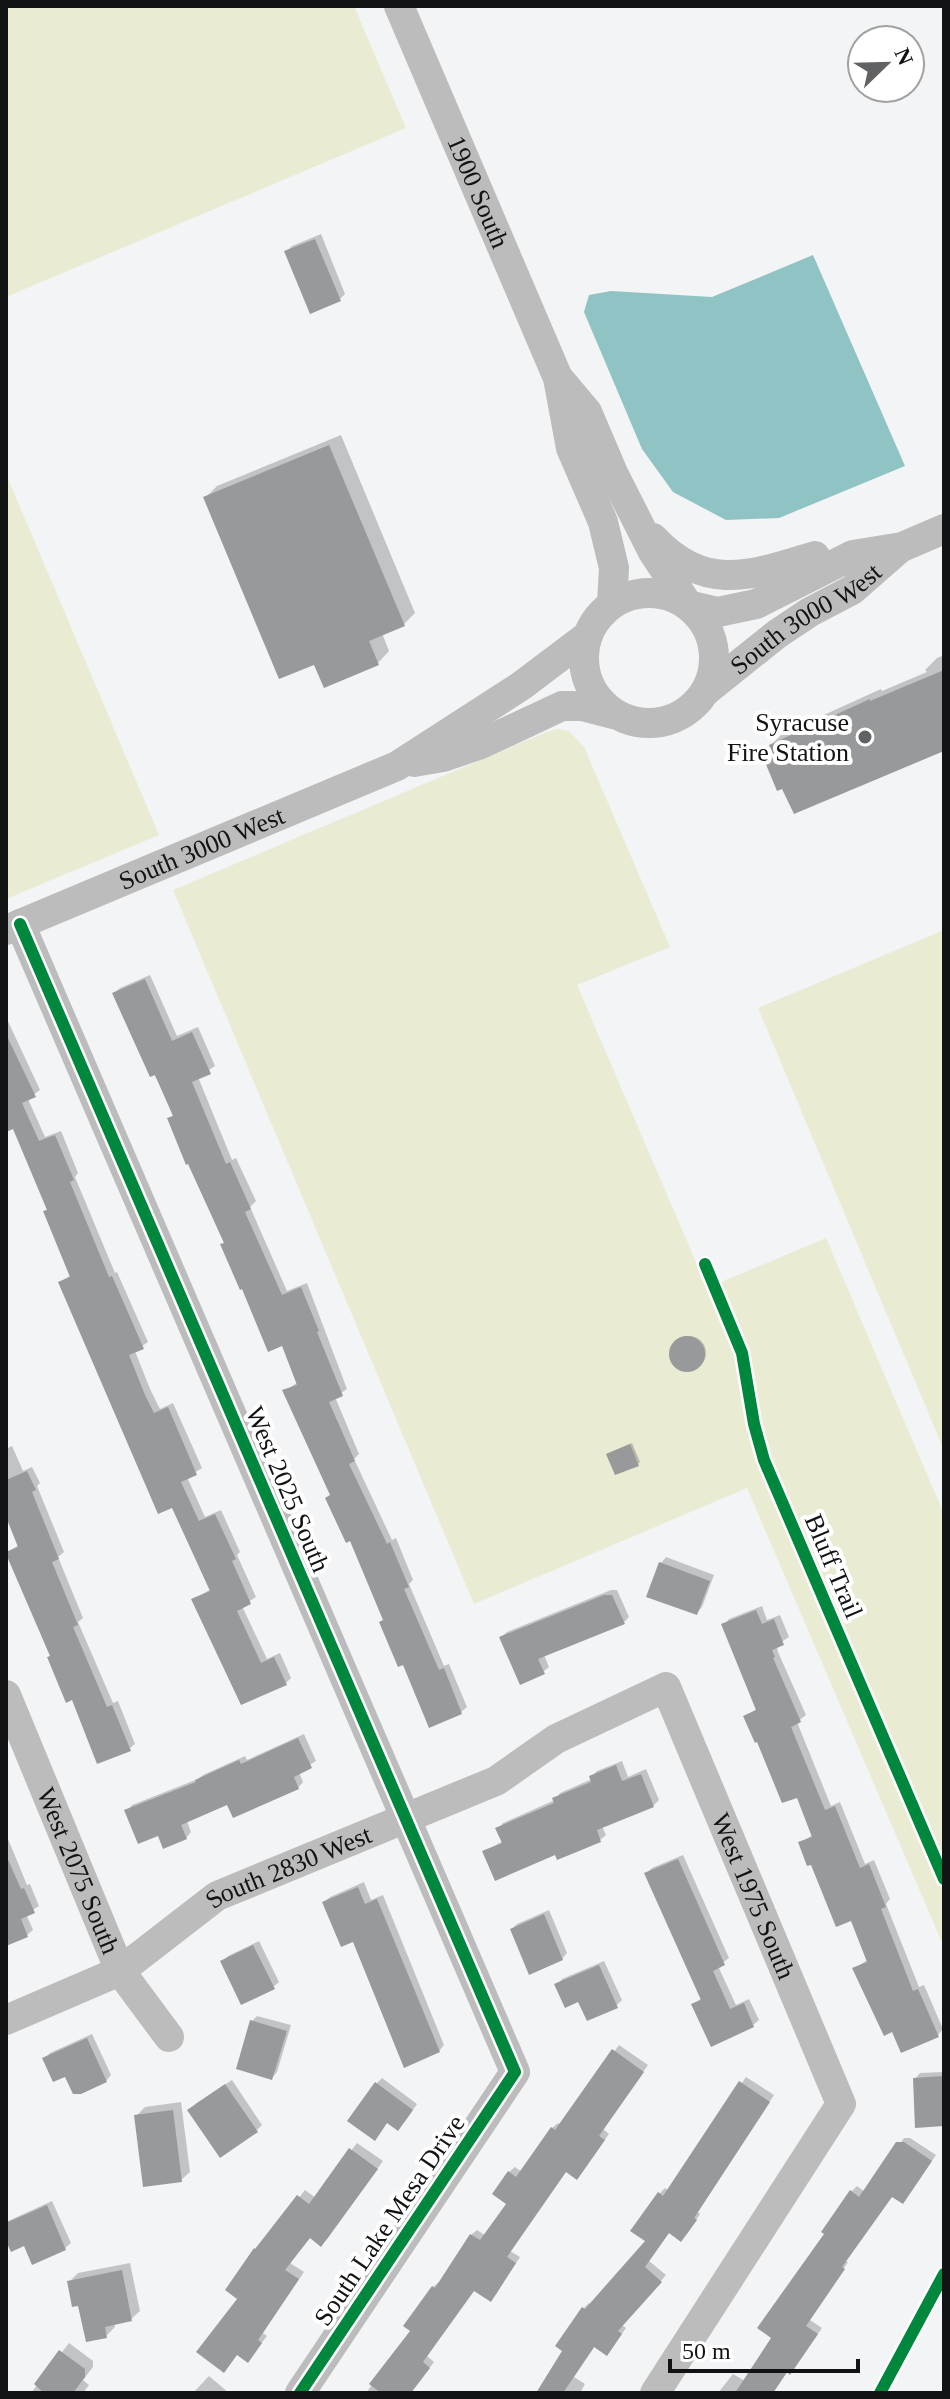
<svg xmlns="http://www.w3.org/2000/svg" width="950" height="2399" viewBox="0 0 950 2399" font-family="Georgia,serif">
  <rect width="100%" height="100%" fill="#f3f4f6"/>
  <g fill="#e9ebd3">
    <path d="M6 6H354L406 128 6 297Z"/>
    <path d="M6 474 159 835 6 899Z"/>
    <path d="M557 729 569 731 584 747 670 947 577 985 707 1288 826 1238 944 1514V1947L747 1488 474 1604 173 890 547 732Z"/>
    <path d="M944 930V1450L758 1008Z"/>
  </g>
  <path fill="#90c3c4" d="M813 255 905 466 779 518 726 520 673 492 642 449 584 312 589 295 611 291 712 297Z"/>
  <g fill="#0003">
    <path d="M321 234 345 294 340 299 286 252 292 246Z"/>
    <path d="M341 435 415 613 404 624 382 633 389 651 378 663 315 662 205 498 217 486Z"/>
    <path d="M944 655V749L783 786 767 763 775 755 771 745 782 734 881 689 882 691 927 672 925 670 937 658Z"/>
    <path d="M150 975 177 1036 198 1027 215 1066 198 1077 232 1160 236 1158 256 1201 250 1207 287 1291 307 1283 347 1389 335 1397 359 1454 354 1459 392 1540 396 1538 413 1580 409 1584 444 1666 449 1664 467 1707 461 1712 385 1619 285 1391 298 1382 283 1344 226 1242 170 1119 174 1114 114 993 120 988Z"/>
    <path d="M6 1017 40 1090 28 1099 45 1137 61 1131 78 1173 75 1177 115 1273 117 1272 148 1342 135 1351 150 1389 160 1409 173 1403 202 1468 187 1477 205 1517 221 1510 240 1552 237 1555 256 1597 242 1606 267 1659 280 1653 291 1678 286 1683 242 1703 193 1600 211 1589 173 1506 60 1282 71 1275 45 1212 48 1208 14 1126 6 1130Z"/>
    <circle cx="689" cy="1353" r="17"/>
    <path d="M632 1443 640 1462 638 1464 611 1452Z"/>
    <path d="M12 1446 23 1471 32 1467 40 1483 37 1486 64 1552 58 1557 83 1618 78 1622 113 1703 118 1701 135 1744 129 1749 73 1698 7 1552 19 1545 6 1512V1449Z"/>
    <path d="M666 1557 714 1575 702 1607 697 1613 661 1563Z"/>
    <path d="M611 1590H617L629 1617 624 1622 544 1655 549 1667 543 1672 501 1637 507 1632Z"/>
    <path d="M762 1606 767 1620 780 1615 789 1637 777 1645 778 1652 806 1715 797 1722 831 1806 840 1802 865 1864 874 1860 890 1899 886 1904 919 1987 924 1985 943 2029 938 2035 893 2030 855 1968 869 1959 852 1918 800 1843 814 1834 798 1795 745 1717 758 1708 724 1625 729 1619Z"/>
    <path d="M304 1734 316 1761 299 1772 303 1782 298 1788 228 1802 187 1821 191 1832 186 1838 159 1833 127 1811 132 1805 198 1779 203 1775 245 1756 247 1760Z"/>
    <path d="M622 1761 628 1777 646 1769 659 1800 653 1806 602 1826 606 1835 600 1840 556 1853 484 1852 503 1841 498 1829 503 1823 555 1800 560 1793 592 1779 591 1777 597 1771Z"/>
    <path d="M6 1834 27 1885 30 1884 39 1906 26 1914 33 1930 27 1935 6 1944Z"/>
    <path d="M683 1855 729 1958 718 1966 736 2005 749 1999 759 2020 753 2025 693 2004 702 1998 646 1874 652 1868Z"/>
    <path d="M364 1882 371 1900 383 1895 444 2045 439 2051 324 1902 330 1897Z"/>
    <path d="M549 1910 567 1953 562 1959 512 1929 517 1924Z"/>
    <path d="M259 1941 279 1982 273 1987 223 1961 228 1956Z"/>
    <path d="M604 1961 622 2000 616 2006 579 2000 557 1985 562 1979Z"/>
    <path d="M257 2016 291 2025 277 2072 272 2078 252 2021Z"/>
    <path d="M92 2034 111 2075 106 2081 66 2074 45 2058 50 2053Z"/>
    <path d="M619 2045 648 2065 603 2129 609 2134 582 2172 567 2170 510 2251 520 2257 496 2294 475 2289 427 2356 434 2362 410 2393H366L412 2331 433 2287 439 2282 441 2283 471 2235 477 2230 486 2236 509 2204V2172L515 2167 522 2172 552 2128 558 2123 561 2125Z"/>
    <path d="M944 2072V2124L915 2079 920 2073Z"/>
    <path d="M746 2077 774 2095 698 2212 700 2214 687 2234 670 2231 649 2261 666 2275 622 2325 626 2328 612 2348 595 2346 574 2377 585 2384 580 2393H538L565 2351 584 2308 589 2303 591 2304 648 2241 659 2194 665 2188 669 2191Z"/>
    <path d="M382 2078 417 2104 404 2123 388 2121 380 2133 376 2084Z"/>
    <path d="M232 2080 262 2125 257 2130 195 2104Z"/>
    <path d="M181 2102 190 2172 181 2180 136 2116 145 2107Z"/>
    <path d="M904 2138H910L936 2155 908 2196 893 2195 846 2261 848 2262 810 2320 822 2328 795 2367 788 2371 773 2393H718L733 2374 745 2381 774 2337 852 2191 857 2186 865 2192Z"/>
    <path d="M357 2143 383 2161 328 2238 321 2245 311 2236 290 2263 304 2272 263 2333 267 2336 254 2353 240 2298 262 2244 305 2190 316 2198Z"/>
    <path d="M52 2201 71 2243 65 2248 33 2262 25 2244 6 2236V2222Z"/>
    <path d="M130 2263 140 2311 131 2319 114 2323 115 2327 106 2336 80 2303 69 2282 78 2273Z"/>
    <path d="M69 2343 93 2361V2367L83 2380 89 2385 83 2393H31Z"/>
    <path d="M209 2376 229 2393H193Z"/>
  </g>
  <g fill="#98999a">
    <path d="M315 239 341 301 310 314 284 251Z"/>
    <path d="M329 445 405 626 369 641 379 665 324 688 314 665 279 679 203 497Z"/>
    <path d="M944 670V751L794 814 782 789 777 791 765 762 775 758 769 745 870 699V701Z"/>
    <path d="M145 979 172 1041 192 1032 211 1074 192 1082 226 1164 230 1162 251 1209 245 1212 282 1295 301 1287 319 1331 317 1332 343 1396 329 1402 355 1461 349 1464 387 1544 390 1542 409 1587 404 1589 439 1670 444 1668 462 1714 429 1728 403 1665 398 1667 379 1622 383 1620 350 1541 346 1543 325 1498 330 1495 282 1390 297 1385 282 1346 268 1352 242 1289 240 1290 220 1244 224 1243 188 1164 186 1165 167 1118 173 1116 155 1075 150 1077 112 993Z"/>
    <path d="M6 1034 36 1097 22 1103 39 1141 55 1135 74 1180 70 1182 109 1277 112 1276 144 1349 129 1355 145 1395 154 1413 168 1407 197 1475 181 1482 199 1521 215 1514 236 1559 232 1561 251 1604 237 1611 261 1663 274 1657 287 1685 241 1705 191 1599 210 1591 172 1508 158 1514 58 1282 70 1277 43 1211 47 1210 13 1129 6 1132Z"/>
    <circle cx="687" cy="1354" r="18"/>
    <path d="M630 1444 639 1466 615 1475 606 1454Z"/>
    <path d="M27 1471 36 1490 32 1492 59 1559 52 1562 78 1625 73 1627 107 1707 112 1705 131 1751 97 1764 72 1700 66 1703 47 1657 50 1656 6 1554V1552L18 1547 6 1517V1480Z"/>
    <path d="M659 1562 710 1581 697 1615 646 1597Z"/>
    <path d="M604 1595H612L625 1624 538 1659 545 1674 520 1685 499 1637Z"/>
    <path d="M756 1610 762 1624 774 1619 784 1645 772 1650 775 1657 773 1658 801 1722 791 1727 825 1810 835 1806 860 1868 869 1864 886 1907 881 1909 913 1991 918 1989 939 2037 901 2053 892 2032 884 2036 852 1968 867 1962 851 1921 836 1927 811 1865 807 1866 798 1842 812 1837 797 1798 782 1803 757 1742 755 1743 743 1716 756 1710 721 1624Z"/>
    <path d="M298 1738 312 1768 294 1777 299 1789 233 1818 227 1805 181 1825 187 1839 163 1849 158 1836 138 1844 124 1810 196 1782 195 1780 239 1760 241 1764Z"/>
    <path d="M616 1765 622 1781 641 1774 654 1807 597 1830 601 1842 557 1860 555 1855 495 1881 482 1851 502 1843 495 1828 554 1803 552 1798 591 1782 589 1776Z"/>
    <path d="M6 1855 21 1889 24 1888 35 1913 21 1919 28 1937 6 1946Z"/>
    <path d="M678 1859 725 1965 713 1971 730 2009 744 2003 754 2027 711 2047 691 2004 701 2000 644 1873Z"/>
    <path d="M358 1887 365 1904 377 1899 440 2052 404 2068 353 1942 341 1947 322 1902Z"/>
    <path d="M544 1914 563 1960 529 1975 510 1929Z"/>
    <path d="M253 1945 275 1989 241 2005 220 1961Z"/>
    <path d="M599 1965 618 2008 587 2021 578 2002 565 2008 554 1984Z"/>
    <path d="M250 2020 287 2031 272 2080 236 2069Z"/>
    <path d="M87 2038 107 2082 81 2094H73L65 2077 53 2082 42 2058Z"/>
    <path d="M612 2049 644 2072 599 2136 605 2140 577 2180 566 2172 507 2257 516 2263 491 2302 474 2291 423 2362 430 2368 411 2393H381L369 2384 410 2331 403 2326 432 2286 435 2288 470 2234 480 2240 506 2204 492 2194 508 2171 516 2177 551 2127 555 2130Z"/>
    <path d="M944 2076V2126L915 2128 913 2078Z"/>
    <path d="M739 2081 770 2102 694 2218 697 2220 681 2242 669 2233 645 2267 662 2282 618 2331 622 2334 607 2356 594 2347 563 2393H536L562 2351 555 2346 582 2307 585 2309 645 2241 630 2231 658 2192 663 2196Z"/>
    <path d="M375 2082 413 2110 398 2131 387 2123 375 2141 347 2121Z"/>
    <path d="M225 2084 258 2132 220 2158 187 2110Z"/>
    <path d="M173 2110 182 2182 143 2187 134 2115Z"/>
    <path d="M896 2142H904L932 2161 903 2204 892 2197 842 2267 845 2269 806 2326 818 2334 790 2375 787 2372 773 2393H735L771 2338 757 2328 824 2234 821 2232 850 2190 859 2197Z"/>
    <path d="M349 2148 378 2169 321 2247 310 2238 285 2270 299 2279 258 2340 262 2343 248 2363 237 2355 224 2373 196 2352 237 2299 225 2290 254 2248 255 2249 297 2195 309 2204Z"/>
    <path d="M47 2205 66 2250 32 2265 24 2246 11 2252 6 2241V2223Z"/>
    <path d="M122 2270 132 2321 105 2327 107 2338 86 2342 78 2306 72 2307 67 2281Z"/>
    <path d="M59 2350 85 2369V2377L73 2393H44L34 2384Z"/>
  </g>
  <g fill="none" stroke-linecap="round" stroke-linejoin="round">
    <g stroke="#bcbcbc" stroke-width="30">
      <path id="s1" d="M399 6 558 378 571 448 603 522 614 568 612 603"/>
      <path d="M560 380 587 412 613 473 653 552 688 605 718 612 756 604 853 555 902 547 944 529"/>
      <path d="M653 538C706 594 752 575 815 556"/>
      <circle cx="649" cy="658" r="65"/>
      <path id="s2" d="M707 690 777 634 810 612 852 590 900 548"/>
      <path d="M414 762 443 757 481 744 562 706H582L613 714"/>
      <path d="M20 924 515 2072 300 2393"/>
      <path id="s3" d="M6 930 397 766 521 686 586 637"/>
      <path id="s4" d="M6 1695 120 1971 169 2037"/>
      <path id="s5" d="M6 2020 120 1971 217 1896 496 1781 556 1739 666 1687 841 2104 655 2393"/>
    </g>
    <g stroke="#fff" stroke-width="17">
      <g id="cycleway">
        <path d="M20 924 515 2072 300 2393"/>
        <path d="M705 1264 742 1353 754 1424 764 1460 944 1879"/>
        <path d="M880 2393 944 2274"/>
      </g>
    </g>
    <use href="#cycleway" stroke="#00873e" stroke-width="12"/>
  </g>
  <circle fill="#616263" stroke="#fff" stroke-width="3" cx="865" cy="737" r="8"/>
  <g text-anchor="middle" stroke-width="8" stroke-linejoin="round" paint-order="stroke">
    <g font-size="26" fill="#121314" stroke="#fff">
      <text dy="9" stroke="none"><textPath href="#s1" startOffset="202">1900 South</textPath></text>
      <text dy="9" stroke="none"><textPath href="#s2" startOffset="122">South 3000 West</textPath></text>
      <text dy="9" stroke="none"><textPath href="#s3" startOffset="212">South 3000 West</textPath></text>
      <text transform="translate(288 1489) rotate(67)" y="9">West 2025 South</text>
      <text transform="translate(834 1566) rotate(67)" y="9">Bluff Trail</text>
      <text dy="9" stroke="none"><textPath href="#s5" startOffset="324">South 2830 West</textPath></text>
      <text dy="9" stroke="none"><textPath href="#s4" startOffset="190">West 2075 South</textPath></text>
      <text dy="9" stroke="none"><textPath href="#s5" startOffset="970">West 1975 South</textPath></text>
      <text transform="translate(389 2220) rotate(-56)" y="9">South Lake Mesa Drive</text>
    </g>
    <g font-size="26" fill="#121314" stroke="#fff" text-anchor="end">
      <text x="849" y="731">Syracuse<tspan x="849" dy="30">Fire Station</tspan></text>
    </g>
  </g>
  <rect width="950" height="2399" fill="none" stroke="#121314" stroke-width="16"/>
  <g transform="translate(886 64) rotate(67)"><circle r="38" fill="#ffffff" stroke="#a0a1a1" stroke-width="2"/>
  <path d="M0-6L14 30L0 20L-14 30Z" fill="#616263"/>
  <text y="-12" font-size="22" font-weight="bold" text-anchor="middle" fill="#121314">N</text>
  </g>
  <path d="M670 2359v12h188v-12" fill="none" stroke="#121314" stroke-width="4"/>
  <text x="682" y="2359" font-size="24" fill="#121314" stroke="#ffffff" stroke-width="6" paint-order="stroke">50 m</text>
</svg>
